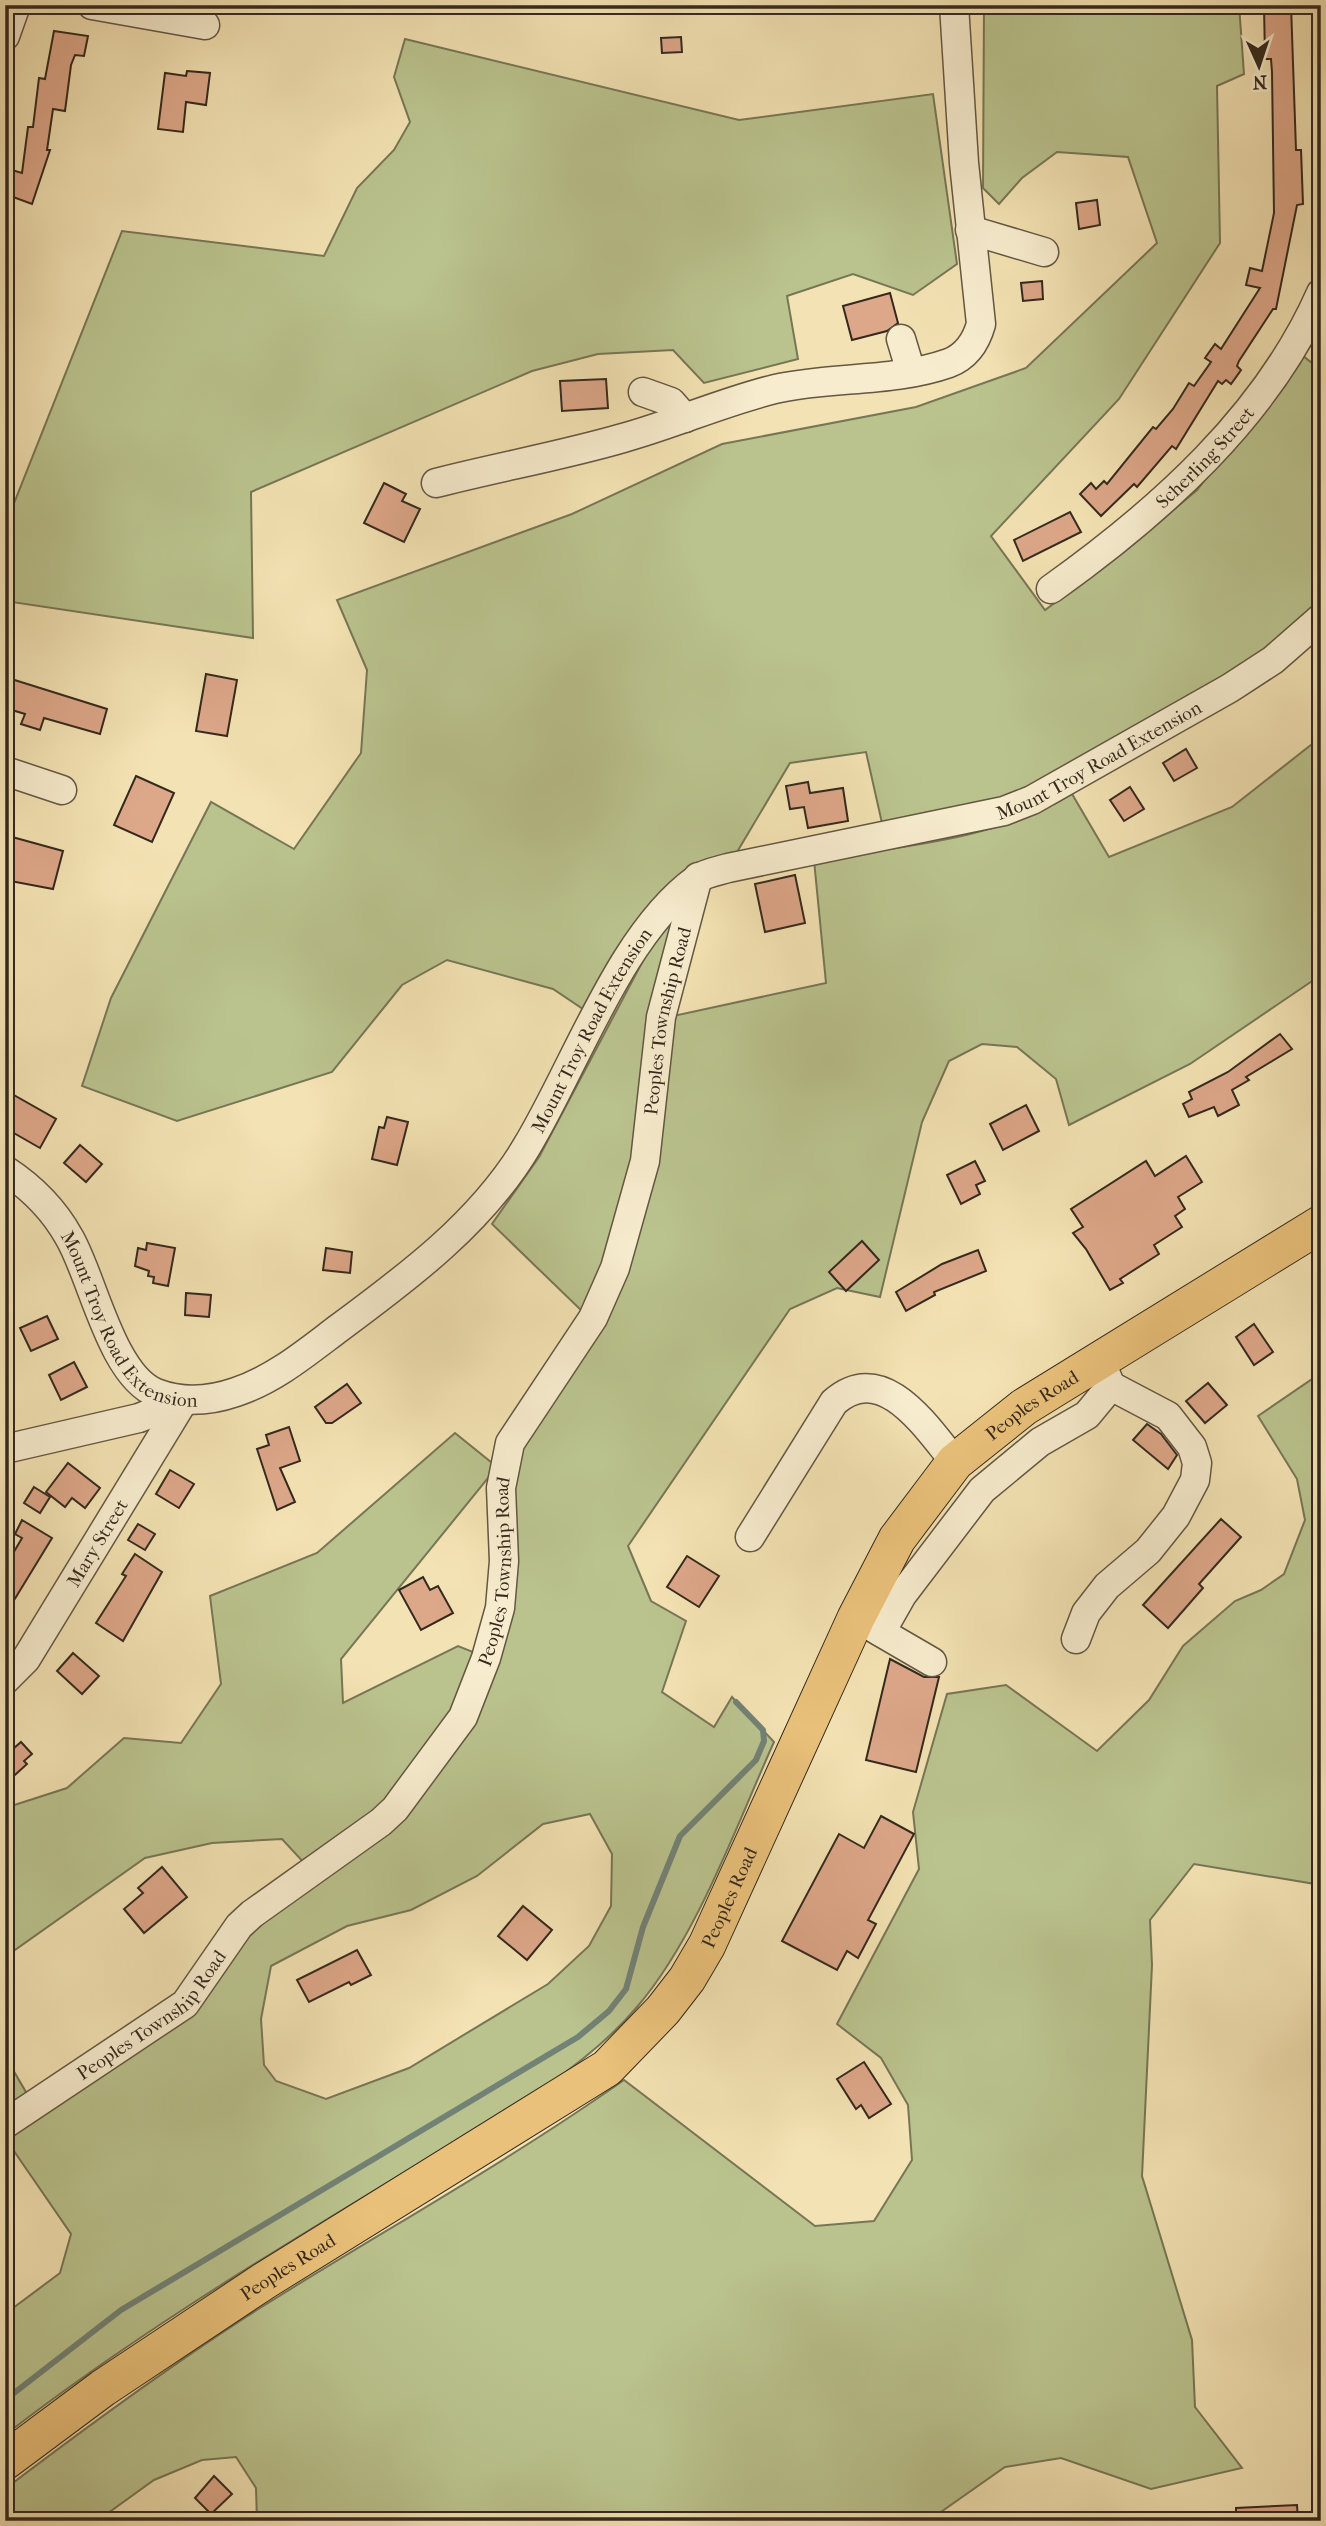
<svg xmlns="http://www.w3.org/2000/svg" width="1326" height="2526" viewBox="0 0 1326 2526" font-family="'IM FELL French Canon',serif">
  <rect width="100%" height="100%" fill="#f3e2b3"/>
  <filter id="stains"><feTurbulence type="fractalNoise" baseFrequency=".00286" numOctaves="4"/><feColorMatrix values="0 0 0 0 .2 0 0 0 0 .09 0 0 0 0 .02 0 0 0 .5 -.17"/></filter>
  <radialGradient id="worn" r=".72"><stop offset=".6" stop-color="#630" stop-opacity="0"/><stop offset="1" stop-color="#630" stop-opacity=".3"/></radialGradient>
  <g fill="#bac38e" stroke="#777656" stroke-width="2" fill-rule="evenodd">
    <path d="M984 5H1239L1244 74 1217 86 1220 243 1119 399 991 536 1045 610 1124 552 1197 490 1303 356 1321 370V602L1260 654 1029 793 882 823 866 752 790 763 737 852C656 867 621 945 583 1009L553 989 447 960 402 985 332 1072 177 1121 82 1086 111 998 211 802 294 849 361 753 367 670 337 600 572 514 722 444 916 407 1026 368 1157 243 1128 157 1057 152 1022 178 999 204 983 188Z"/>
    <path d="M405 39 739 120 933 94 957 264 913 295 853 274 787 296 798 359 704 383 673 350 598 354 532 371 251 492 253 638 5 601V526L122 231 324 256 357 188 394 150 410 122 394 77Z"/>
    <path d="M1321 737V975L1190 1064 1069 1125 1056 1079 1017 1047 982 1044 949 1061 922 1122 880 1297 837 1288 790 1309 628 1546 651 1601 686 1621 662 1692 714 1727 732 1697 774 1742C736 1826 697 1937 637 2007 574 2082 463 2136 380 2187 251 2265 124 2343 5 2435V2314L60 2273 71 2234 5 2138V2131L191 2008 249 1928 395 1821 469 1716 514 1458 578 1359 673 1016 826 983 814 860C898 847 1000 839 1072 794L1109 857 1232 807ZM590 1814 612 1854 611 1906 589 1946 548 1984 409 2068 326 2099 276 2081 264 2065 261 2019 271 1966 347 1926 411 1910 477 1876 543 1824Z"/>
    <path d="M682 907 645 1083 622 1215 585 1314 492 1224 539 1157 654 940Z"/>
    <path d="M1321 1373V1885L1194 1864 1150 1920 1152 1965 1142 2176 1192 2340 1195 2407 1242 2468 1151 2489 1061 2458 1005 2467 928 2521H257L256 2488 236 2457 202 2460 154 2480 97 2521H5V2489C88 2426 172 2364 260 2308 381 2232 506 2163 624 2080L815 2226 874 2221 912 2160 908 2105 881 2058 837 2024 919 1869 913 1812 947 1694 1006 1685 1097 1751 1149 1700 1183 1646 1235 1601 1261 1590 1284 1574 1305 1520 1297 1479 1258 1416Z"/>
    <path d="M455 1433 497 1467 341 1659 343 1703 458 1646 478 1654 455 1711 401 1789 306 1865 282 1839 212 1843 145 1858 5 1957V1808L67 1788 124 1738 181 1743 221 1684 210 1596 317 1553Z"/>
    <path d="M5 2056 30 2099 5 2115Z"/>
  </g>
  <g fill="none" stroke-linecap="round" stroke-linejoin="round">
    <path stroke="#728276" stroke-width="6" d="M5 2400 121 2310 578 2037 609 2011 626 1989 643 1927 680 1836 756 1760 764 1741 763 1730 736 1702"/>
  </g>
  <g fill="#dda789" stroke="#34291e" stroke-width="2">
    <path d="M1264 5H1291L1296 150H1301L1303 204 1297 205 1276 309H1273L1239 361 1237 366 1241 370 1231 384 1226 380 1222 384 1218 381 1176 449 1172 446 1137 487 1134 484 1101 516 1080 494 1091 483 1096 489 1104 481 1107 484 1153 427 1156 429 1173 409 1189 383 1194 386 1211 362 1205 358 1215 344 1221 349 1260 288 1246 285 1250 268 1262 271 1274 213 1272 72 1271 59H1265Z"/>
    <path d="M54 31 88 36 84 56 75 55 71 65 65 111 53 109 47 150H50L32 204 5 194V168L22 173 28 127H33L39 78 45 79Z"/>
    <path d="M681 37 682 52 662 53 661 38Z"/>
    <path d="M187 71 210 73 206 105 186 102 183 132 158 129 165 73 186 76Z"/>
    <path d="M1097 200 1100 225 1079 229 1076 203Z"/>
    <path d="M1042 281 1043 299 1023 301 1021 283Z"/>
    <path d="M890 293 898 323 887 331 852 340 843 306Z"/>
    <path d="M606 379 608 408 562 411 560 381Z"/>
    <path d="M384 483 406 494 402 501 420 509 404 542 364 523Z"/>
    <path d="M1070 512 1081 532 1023 561 1014 540Z"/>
    <path d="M206 674 237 680 227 736 196 731Z"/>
    <path d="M5 677 107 709 100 734 44 718 40 730 21 724 25 714 5 708Z"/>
    <path d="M1186 749 1197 768 1174 781 1163 763Z"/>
    <path d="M136 776 174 793 152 842 114 825Z"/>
    <path d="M808 782 810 793 843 788 848 821 808 828 804 807 790 809 786 786Z"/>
    <path d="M1130 787 1144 809 1124 821 1110 800Z"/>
    <path d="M5 835 63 851 53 889 5 880Z"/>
    <path d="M795 875 805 923 765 932 755 884Z"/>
    <path d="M1280 1034 1292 1049 1246 1077 1249 1080 1232 1090 1239 1105 1218 1116 1214 1107 1189 1117 1183 1104 1192 1099 1189 1092 1228 1072Z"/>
    <path d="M5 1090 56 1119 40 1148 5 1128Z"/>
    <path d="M1026 1105 1039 1131 1003 1150 990 1124Z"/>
    <path d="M387 1117 408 1122 397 1165 372 1159 379 1127 384 1128Z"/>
    <path d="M80 1145 102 1164 86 1182 64 1163Z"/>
    <path d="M1186 1156 1202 1182 1178 1197 1185 1209 1175 1216 1182 1227 1154 1245 1159 1254 1120 1279 1123 1283 1110 1290 1086 1249 1073 1233 1083 1227 1071 1209 1146 1161 1155 1176Z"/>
    <path d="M975 1161 985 1181 976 1185 980 1194 961 1204 947 1175Z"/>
    <path d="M862 1241 879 1260 846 1291 829 1272Z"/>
    <path d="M147 1243 175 1248 168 1286 153 1283 154 1277 148 1276 149 1271 135 1266 138 1248 146 1250Z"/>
    <path d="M326 1248 352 1252 350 1273 323 1270Z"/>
    <path d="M978 1250 986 1271 934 1292 935 1295 906 1311 896 1292 942 1264Z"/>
    <path d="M186 1293 211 1295 209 1317 185 1315Z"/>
    <path d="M47 1316 58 1339 31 1351 20 1328Z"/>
    <path d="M1254 1324 1273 1352 1254 1365 1236 1337Z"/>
    <path d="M74 1362 87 1387 61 1400 49 1375Z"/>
    <path d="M1208 1383 1227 1405 1205 1423 1186 1401Z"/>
    <path d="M347 1384 361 1403 332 1423H326L315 1407Z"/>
    <path d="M1147 1424 1161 1434 1177 1455 1168 1469 1133 1440Z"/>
    <path d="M289 1427 300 1461 280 1468 295 1502 277 1510 257 1449 269 1445 266 1435Z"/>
    <path d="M68 1463 100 1488 85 1508 72 1498 65 1507 46 1492Z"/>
    <path d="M170 1470 194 1484 179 1508 156 1494Z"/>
    <path d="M34 1487 50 1497 40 1513 24 1503Z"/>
    <path d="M1221 1519 1241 1537 1199 1584 1203 1588 1168 1628 1143 1605Z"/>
    <path d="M22 1520 52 1538 5 1615V1567L22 1538 15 1534Z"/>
    <path d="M138 1524 155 1534 145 1550 128 1540Z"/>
    <path d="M135 1554 162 1572 123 1641 96 1623 126 1576 122 1574Z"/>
    <path d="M687 1556 719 1576 699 1607 667 1587Z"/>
    <path d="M423 1577 430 1590 438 1586 453 1613 421 1630 399 1590Z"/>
    <path d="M73 1653 99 1676 82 1694 57 1671Z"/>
    <path d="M890 1659 924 1677H939L916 1772 866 1760Z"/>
    <path d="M21 1742 32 1754 24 1761 27 1764 5 1784V1756Z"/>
    <path d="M881 1816 914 1834 868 1920 876 1924 858 1958 847 1951 837 1970 782 1941 839 1834 864 1848Z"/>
    <path d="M162 1867 187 1897 144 1933 124 1909 143 1893 138 1888Z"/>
    <path d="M523 1906 552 1930 527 1960 498 1936Z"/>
    <path d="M357 1950 371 1975 351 1985 349 1982 309 2002 297 1980Z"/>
    <path d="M864 2062 891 2104 869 2118 861 2105 856 2109 837 2079Z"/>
    <path d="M214 2476 232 2494 211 2514 195 2498Z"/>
    <path d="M1297 2505 1298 2521H1236V2508Z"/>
  </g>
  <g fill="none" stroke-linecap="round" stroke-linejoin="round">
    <g stroke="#645743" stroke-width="31">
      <g id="minor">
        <path d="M92 5 205 25"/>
        <path d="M5 36 16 5"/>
        <path d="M970 230 1044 252"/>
        <path d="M901 339 911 372"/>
        <path d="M643 392 671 402 685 418"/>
        <path d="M436 483C498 467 561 456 623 438 674 424 722 402 775 389 832 376 892 383 949 363 967 356 976 342 981 324L964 163 954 5"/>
        <path id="s1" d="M1051 589C1159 512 1267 416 1321 293"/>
        <path d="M5 771 62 790"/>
        <path id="s2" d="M5 1170C31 1187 54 1210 69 1237 92 1275 111 1375 156 1393 182 1403 210 1401 236 1392 275 1379 307 1352 339 1328 408 1277 482 1222 527 1146 575 1067 621 933 697 879 705 873 718 871 728 868L1004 811 1032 800 1230 688 1273 660 1321 618"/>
        <path d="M5 1449 139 1418 184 1400"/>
        <path d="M750 1537 834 1402C883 1359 926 1427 955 1462"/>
        <path d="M865 1623 932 1662"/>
        <path d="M881 1632 902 1595 982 1490 1040 1442 1087 1415 1111 1386"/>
        <path d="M1076 1639 1086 1613 1107 1586 1148 1551 1176 1516 1195 1480 1197 1463 1192 1447 1168 1416 1111 1386 1100 1361"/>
        <path id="s3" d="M5 1680 26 1659 184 1400"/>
        <path id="s4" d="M5 2124 185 2004 239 1926 252 1914 381 1822 395 1809 463 1717 486 1658 500 1608 504 1561 501 1488 510 1443 593 1318 615 1268 645 1161 661 1017 698 877"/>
      </g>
    </g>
    <g stroke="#34291e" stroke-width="39">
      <g id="major">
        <path id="s5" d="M5 2461 103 2388 264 2281 607 2068 663 2010 687 1979 707 1945 856 1618 897 1539 955 1462 1024 1407 1321 1224"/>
      </g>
    </g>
    <use href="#minor" stroke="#f7ecce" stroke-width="28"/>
    <use href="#major" stroke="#eac17a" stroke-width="37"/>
  </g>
  <g text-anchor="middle" stroke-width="5" stroke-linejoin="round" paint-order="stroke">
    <g font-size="19" fill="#34291e" stroke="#f7ecce">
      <text dy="7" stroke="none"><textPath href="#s1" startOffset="203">Scherling Street</textPath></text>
      <text dy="7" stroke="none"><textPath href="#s2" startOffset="1484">Mount Troy Road Extension</textPath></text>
      <text dy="7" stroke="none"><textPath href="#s4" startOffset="1360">Peoples Township Road</textPath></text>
      <text dy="7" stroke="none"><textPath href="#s2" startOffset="875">Mount Troy Road Extension</textPath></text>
      <text dy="7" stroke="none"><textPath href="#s2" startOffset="203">Mount Troy Road Extension</textPath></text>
      <text dy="7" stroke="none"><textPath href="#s5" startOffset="1519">Peoples Road</textPath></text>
      <text dy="7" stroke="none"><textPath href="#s3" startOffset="166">Mary Street</textPath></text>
      <text dy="7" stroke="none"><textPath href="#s4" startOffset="772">Peoples Township Road</textPath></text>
      <text dy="7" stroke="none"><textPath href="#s5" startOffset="931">Peoples Road</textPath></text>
      <text dy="7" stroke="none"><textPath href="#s4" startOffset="184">Peoples Township Road</textPath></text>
      <text dy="7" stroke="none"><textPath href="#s5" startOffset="343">Peoples Road</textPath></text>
    </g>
  </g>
  <rect width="1326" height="2526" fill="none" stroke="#f3e2b3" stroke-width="28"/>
  <rect x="7" y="7" width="1312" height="2512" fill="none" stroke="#34291e" stroke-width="3.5"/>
  <rect x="14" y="14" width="1298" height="2498" fill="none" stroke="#34291e" stroke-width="2"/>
  <g transform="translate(1259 66) rotate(177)" stroke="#f7ecce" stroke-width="5" paint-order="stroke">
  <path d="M0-5L12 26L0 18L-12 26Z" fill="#34291e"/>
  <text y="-10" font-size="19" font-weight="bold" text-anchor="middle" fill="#34291e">N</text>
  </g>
  <rect width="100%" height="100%" filter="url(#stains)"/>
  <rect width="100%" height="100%" fill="url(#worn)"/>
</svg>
